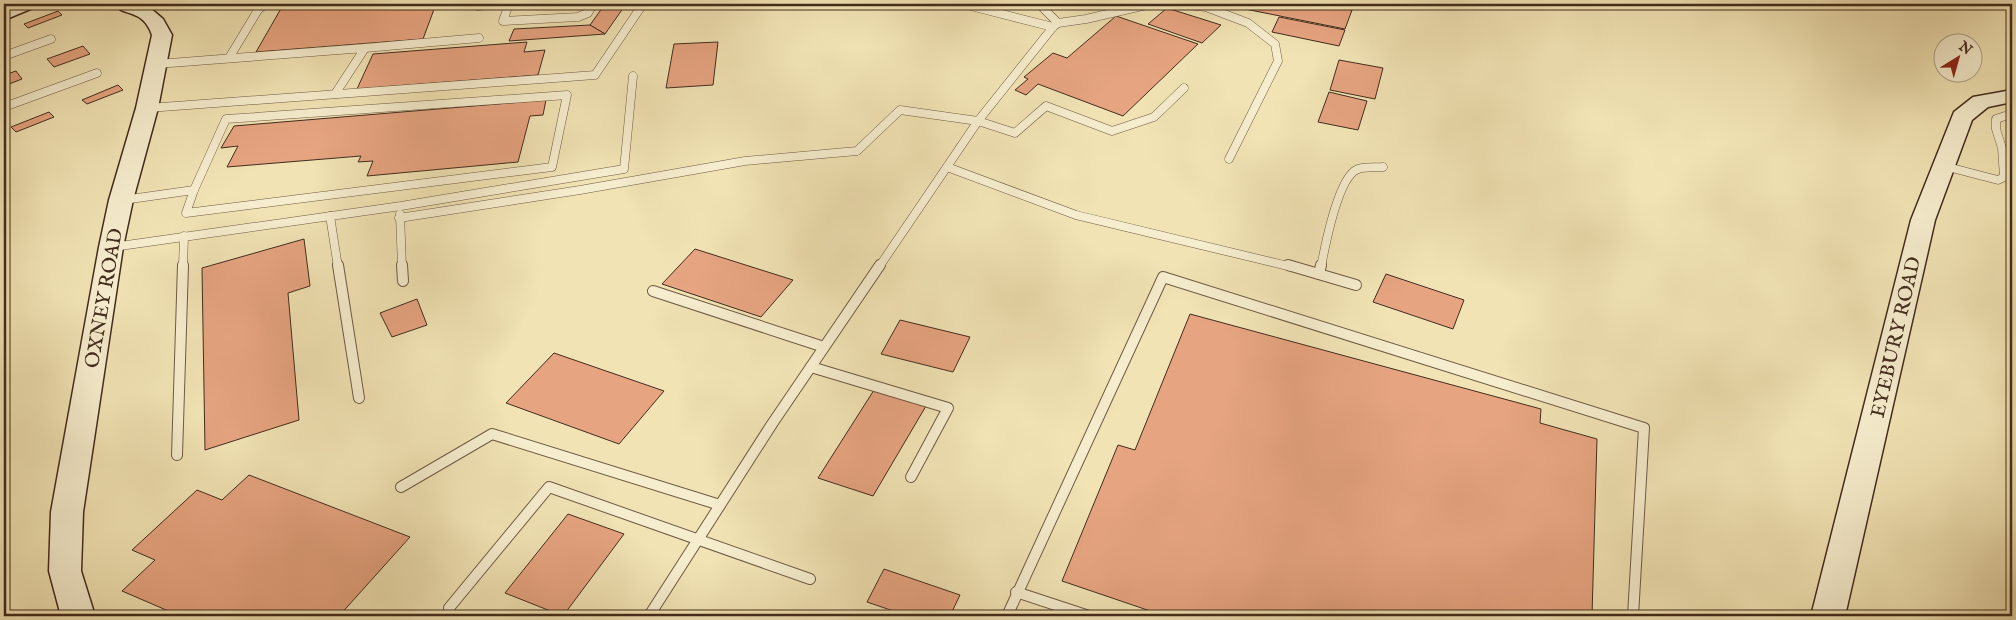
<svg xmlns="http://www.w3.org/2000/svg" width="2016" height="620" viewBox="0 0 2016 620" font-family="'IM FELL English',serif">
  <rect width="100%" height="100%" fill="#f1e3b4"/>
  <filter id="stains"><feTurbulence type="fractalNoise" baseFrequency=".004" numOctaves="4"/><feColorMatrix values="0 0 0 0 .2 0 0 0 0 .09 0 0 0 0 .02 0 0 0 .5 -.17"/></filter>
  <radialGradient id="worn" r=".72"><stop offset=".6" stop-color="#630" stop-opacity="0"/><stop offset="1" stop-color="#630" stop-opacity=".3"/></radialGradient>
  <g fill="#e6a480" stroke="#422c1d">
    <path d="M297 4H436L423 39 256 52 283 5Z"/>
    <path d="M605 4H626L605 34 590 25Z"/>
    <path d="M1220 4H1318L1352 10 1345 29Z"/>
    <path d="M1167 8 1221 25 1202 43 1148 24Z"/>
    <path d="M58 11 62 15 28 28 24 24Z"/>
    <path d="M1116 16 1198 44 1123 116 1038 84 1026 95 1015 90 1028 79 1024 77 1053 53 1067 58Z"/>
    <path d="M1279 17 1345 30 1339 46 1272 32Z"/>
    <path d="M590 25 605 34 509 41 514 29Z"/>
    <path d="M527 42 524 52 545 50 538 75 357 89 373 54Z"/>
    <path d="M718 42 713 85 666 88 674 44Z"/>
    <path d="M83 46 90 54 54 67 47 59Z"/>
    <path d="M1339 60 1383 68 1375 99 1330 90Z"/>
    <path d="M16 71 22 79 4 86V75Z"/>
    <path d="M118 85 123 90 87 104 82 100Z"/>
    <path d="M1329 92 1367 101 1358 130 1318 122Z"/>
    <path d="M546 100 543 115 530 116 518 162 367 176 373 161 358 162 361 156 227 167 238 146 221 148 234 126Z"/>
    <path d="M49 112 54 117 16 132 11 127Z"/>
    <path d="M304 239 310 286 288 293 299 420 205 450 202 268Z"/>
    <path d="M695 249 793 280 761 317 662 284Z"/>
    <path d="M1386 274 1464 300 1453 329 1373 302Z"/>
    <path d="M417 299 427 325 392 337 380 313Z"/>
    <path d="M1190 314 1541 409 1540 423 1597 439 1592 616H1165L1062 581 1118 445 1135 450Z"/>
    <path d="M900 320 970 337 953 372 881 354Z"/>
    <path d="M554 353 664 391 619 444 506 403Z"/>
    <path d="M874 390 926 406 873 496 818 478Z"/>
    <path d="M249 475 410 537 339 616H180L122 591 155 560 132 550 197 490 222 500Z"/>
    <path d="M568 514 624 534 563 616 505 593Z"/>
    <path d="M884 569 960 595 950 616H908L867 602Z"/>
  </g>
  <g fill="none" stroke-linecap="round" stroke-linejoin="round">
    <g stroke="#6e5a43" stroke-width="9">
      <g id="lane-far1">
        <path d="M509 4 503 21 578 17 588 13 593 4"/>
        <path d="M963 4 1053 27"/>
        <path d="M1039 4 1058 23"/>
        <path d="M1062 4H1098"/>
        <path d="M1176 4 1206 7 1248 23 1275 44 1278 61 1229 159"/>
        <path d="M477 6 510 4"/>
        <path d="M365 48 479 38"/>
        <path d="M4 56 51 39"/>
        <path d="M229 58 258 10 265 4"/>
        <path d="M157 64 365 48 335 94"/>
        <path d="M567 95 552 167 186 213 194 190 226 119Z"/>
        <path d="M4 107 97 73"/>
        <path d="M148 108 595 75 643 4"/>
        <path d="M1944 166 1998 180 2004 177 2002 148 1996 129V119L2005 116 2012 118"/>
        <path d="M947 167 1076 215 1292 267"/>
        <path d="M123 200 194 190"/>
        <path d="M400 214 402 267"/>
        <path d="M330 216 338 267"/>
        <path d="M399 218 580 190 745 161 857 151 900 110 978 121 1015 133 1046 106 1112 131 1154 117 1184 88"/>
        <path d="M113 247 401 206 624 169 633 76"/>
        <path d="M183 267 184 236"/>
        <path d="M879 267 978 121 1053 27 1058 23 1086 19 1151 4"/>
        <path d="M1321 267C1325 246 1338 180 1356 170 1363 166 1375 168 1383 167"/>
      </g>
    </g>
    <g stroke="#6e5a43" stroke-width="12">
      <g id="lane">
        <path d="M338 265 359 398"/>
        <path d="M402 265 403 281"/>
        <path d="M1288 265 1356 285"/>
        <path d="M1319 274 1321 265"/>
        <path d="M653 291 824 347"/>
        <path d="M811 367 948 408 911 477"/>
        <path d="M177 455 183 265"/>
        <path d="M401 487 492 434 720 505"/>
        <path d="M1016 592 1089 616"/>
        <path d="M449 608 549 487 810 579"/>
        <path d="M649 616 772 424 880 265"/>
        <path d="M1007 616 1163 277 1644 428 1633 616"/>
      </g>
    </g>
    <g stroke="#422c1d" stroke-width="3">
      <g id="secondary">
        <path d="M11 4H36L33 8 4 20V7Z"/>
        <path d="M114 4H143L149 7 163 19 172 35 158 108 133 200 123 247 83 512 81 571 95 616H61L49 571 51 512 99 247 109 200 136 108 152 35C143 8 123 17 114 4Z"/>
        <path d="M2012 90V102L1988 107 1972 120 1935 220 1845 616H1811L1911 220 1954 112 1973 97Z"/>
      </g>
    </g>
    <use href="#lane-far1" stroke="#f6edce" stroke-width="8"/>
    <use href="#lane" stroke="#f6edce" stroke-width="10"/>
    <use href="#secondary" fill="#f6edce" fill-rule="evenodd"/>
  </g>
  <g text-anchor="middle" stroke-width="4" stroke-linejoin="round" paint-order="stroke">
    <g font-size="20" fill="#422c1d" stroke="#f6edce">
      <text transform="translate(103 298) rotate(-80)" y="7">OXNEY ROAD</text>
      <text transform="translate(1895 337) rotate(-77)" y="7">EYEBURY ROAD</text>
    </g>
  </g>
  <rect width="2016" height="620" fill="none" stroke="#f1e3b4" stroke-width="20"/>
  <rect x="5" y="5" width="2006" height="610" fill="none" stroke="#422c1d" stroke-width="2.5"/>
  <rect x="10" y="10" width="1996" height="600" fill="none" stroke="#422c1d"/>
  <g transform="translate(1958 58) rotate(37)"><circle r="24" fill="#f6edce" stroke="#aea087"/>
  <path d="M0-4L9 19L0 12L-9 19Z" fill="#8f2418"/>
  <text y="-8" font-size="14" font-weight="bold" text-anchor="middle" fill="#422c1d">N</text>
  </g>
  <rect width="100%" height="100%" filter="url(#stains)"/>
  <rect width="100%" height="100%" fill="url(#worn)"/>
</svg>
